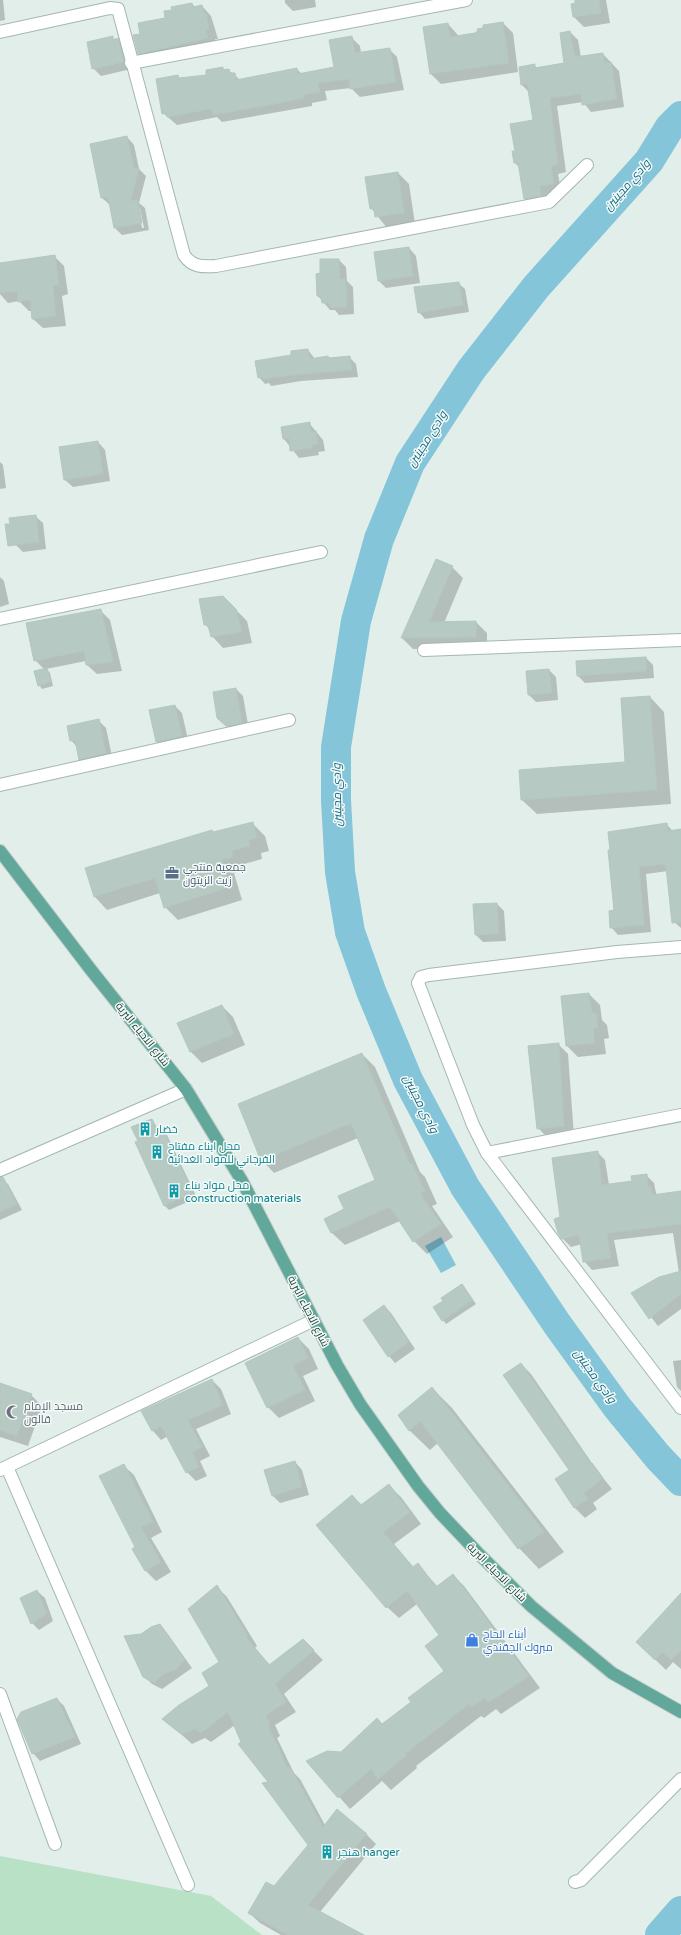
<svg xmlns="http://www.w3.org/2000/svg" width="681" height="1935" viewBox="0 0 681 1935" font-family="'Varela Round',Cairo,sans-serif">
  <rect width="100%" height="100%" fill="#e2eee9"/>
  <path fill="#b8e1c6" d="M0 1856 211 1896 262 1935H0Z"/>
  <path fill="#84c5d9" d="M441 1237 456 1265 441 1273 425 1246Z"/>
  <g fill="#0003" fill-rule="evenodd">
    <path d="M0 0H3L5 20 0 21Z"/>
    <path d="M285 0H315L316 7 293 11 285 3Z"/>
    <path d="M576 0H606L610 23 584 27 574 17Z"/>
    <path d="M192 4 195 7 202 6 211 16 218 39H215L217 48 148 63 139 54 141 34 166 19 173 10Z"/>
    <path d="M503 23 513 33 518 72 441 84 431 74 424 28 448 24 457 34 458 37 475 34Z"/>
    <path d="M570 32 578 40 581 57 603 54 619 71 624 107 591 112 583 102 557 106 566 172 558 174 561 191 547 194 548 204 533 206 525 199 519 167 515 163 516 151 534 121 529 92 522 85 520 68 534 65 538 69 565 64Z"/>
    <path d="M112 37 115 40H118L125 47 131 69 101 76 93 68Z"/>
    <path d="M352 38 360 46 361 53 389 49 397 57 404 90 360 97 351 88 325 91 327 100 312 103V106L222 122 217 117 177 125 163 113 178 76 181 79 207 76 222 68 234 74 240 80 297 69 302 74 335 68Z"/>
    <path d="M127 137 134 145 139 169 146 176 139 203 145 208 149 230 122 235 115 228 110 205 102 198ZM138 208H140L144 228H142Z"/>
    <path d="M398 173 409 184 415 224 387 228 371 208Z"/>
    <path d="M409 248 416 256 420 283 386 288 379 281Z"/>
    <path d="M54 256 64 266 68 294 62 296 66 326 43 328 33 319 32 311H29L19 301 8 303 0 294V264Z"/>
    <path d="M339 260 346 267 347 281 353 287 354 314 339 315 335 310H330L318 296 317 275 321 274Z"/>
    <path d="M458 283 465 289 469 312 425 319 419 312Z"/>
    <path d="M308 350 315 359 349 357 356 364 358 377 301 381 271 386 269 383 265 384 259 377 293 356Z"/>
    <path d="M309 423 323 440 325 451 318 452 319 455 299 458 284 439Z"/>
    <path d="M98 442 105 450 110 481 73 487 65 480Z"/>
    <path d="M0 462 3 465 6 488 0 489Z"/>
    <path d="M35 516 43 523 46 549 23 552 16 545Z"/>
    <path d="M436 560 452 567 463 578 444 623 476 622 487 633V647L413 649 402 638Z"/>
    <path d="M0 577 4 581 9 604 0 607Z"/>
    <path d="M223 597 247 621 252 643 223 648 212 636 210 630 205 624Z"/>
    <path d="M100 610 110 620 122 671 97 674 87 665 86 661 46 669 50 673 53 686 42 689 39 685 45 670 35 660Z"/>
    <path d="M646 658 653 665 654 678 585 683 578 676Z"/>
    <path d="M549 670 556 677 558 700 536 702 529 695Z"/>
    <path d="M236 689 243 696 249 730 234 733 218 717Z"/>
    <path d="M650 697 664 712 671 804 537 814 522 800 626 763Z"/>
    <path d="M175 706 182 713 189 744 165 749 157 742Z"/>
    <path d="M98 720 106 728 113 761 87 766 80 759 77 747 71 740Z"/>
    <path d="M252 823 265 836 269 851 261 853 262 859 244 864 246 870 234 873 242 900 178 920 165 907 160 893 107 910 95 897 86 869 212 831 214 833Z"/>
    <path d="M666 824 673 831 681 830V928L673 921 668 871 646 874 651 932 618 935 611 927 615 911 609 851Z"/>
    <path d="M497 904 504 911 506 941 483 942 476 935Z"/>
    <path d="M589 994 600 1005 602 1020 607 1025 609 1038 604 1039 606 1054 578 1057 567 1046Z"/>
    <path d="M222 1006 233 1017 245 1045 202 1063 191 1052 179 1024Z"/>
    <path d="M558 1044 568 1054 574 1136 548 1138 538 1128Z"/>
    <path d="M362 1054 375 1067 420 1172 425 1177 437 1204 432 1206 453 1237 427 1254 414 1241 400 1221 345 1245 332 1233 326 1220 345 1209 377 1180 358 1138 274 1173 262 1160Z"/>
    <path d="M152 1120 160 1132 163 1130 167 1135 197 1198 169 1210 164 1205 140 1141Z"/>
    <path d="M597 1152 605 1160 609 1185 633 1182 646 1175 654 1183 656 1193 658 1195 681 1192V1309L658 1326 633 1294 679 1273 673 1233 614 1240 619 1266 592 1270 584 1261 582 1244 571 1247 563 1239 561 1218Z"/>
    <path d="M0 1178 8 1184 22 1210 0 1220Z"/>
    <path d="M462 1285 476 1304 446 1324 443 1320Z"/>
    <path d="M384 1306 391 1313 415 1349 395 1363 389 1356Z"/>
    <path d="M298 1338 309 1349 318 1369 303 1376 315 1401 279 1418 268 1407Z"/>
    <path d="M681 1360V1391L677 1387 673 1361Z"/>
    <path d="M521 1364 531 1374 596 1469 612 1489 593 1503 597 1509 585 1518 575 1508 556 1480 570 1471Z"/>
    <path d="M212 1380 221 1389 231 1414 196 1429 210 1456 200 1461 207 1476 196 1481 187 1472 168 1436 161 1440 153 1431 142 1412Z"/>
    <path d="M0 1384 31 1395 42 1406 28 1446 0 1437Z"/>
    <path d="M432 1388 452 1408 564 1552 539 1569 519 1548 438 1443 430 1450 409 1430Z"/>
    <path d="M295 1462 302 1470 309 1495 280 1503 273 1496Z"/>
    <path d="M123 1465 134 1475 162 1532 151 1538 171 1572 156 1581 146 1571 136 1548Z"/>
    <path d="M389 1486 401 1497 421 1524 394 1544 414 1568 418 1565 438 1587 453 1575 464 1586 540 1688 501 1714 496 1709 484 1718 481 1716 416 1766 417 1768 391 1790 382 1781 350 1809 307 1761 341 1753 377 1719 383 1725 413 1702 445 1671 441 1635 417 1604 399 1618 387 1607 352 1496 362 1505Z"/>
    <path d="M217 1587 227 1597 257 1646 255 1648 270 1665 303 1640 323 1660 284 1694 296 1712 275 1725 280 1736 277 1738 294 1773 300 1779 325 1825 366 1834 376 1844 320 1912 362 1935H281L260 1923 249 1913 275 1888 309 1845 242 1742 235 1725 211 1742 205 1738 192 1744 164 1719 211 1686 220 1663Z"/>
    <path d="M37 1591 45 1598 53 1621 39 1630 32 1623Z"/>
    <path d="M681 1594V1669L673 1662 666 1670 637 1642Z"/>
    <path d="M160 1625 167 1633 192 1668 162 1689 152 1684 144 1676 141 1635Z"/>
    <path d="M57 1699 64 1706 81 1744 40 1761 33 1753Z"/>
  </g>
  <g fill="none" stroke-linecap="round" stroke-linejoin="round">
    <g stroke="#84c5d9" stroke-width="30">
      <path d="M681 116 670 127 649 161 536 287 471 370 410 463 379 539 356 621 336 747V800L340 872 350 932 371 991 408 1080 465 1187 557 1324 617 1407 658 1457 681 1481"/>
      <path d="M660 1935 681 1911"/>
    </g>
  </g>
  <g fill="#b6c9c2" stroke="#b3c8c1">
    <path d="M575 0H599L601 13 573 17 571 4 575 3Z"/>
    <path d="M192 3 193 7 202 5 204 14 206 13 209 29 206 30 208 38 138 54 133 35 140 34 138 23 165 18 164 11 172 10 171 7Z"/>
    <path d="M503 22 509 63 430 74 423 27 448 23 450 37 475 33 478 31 477 29 483 28V25Z"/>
    <path d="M570 31 575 57 603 53 605 63 611 62 617 99 582 105 581 94 550 98 558 164 551 166 554 184 540 186 541 196 524 199 518 163H514L512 151H515L510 124 533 120 527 84 521 85 519 67 535 64V68L564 63 560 33Z"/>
    <path d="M113 36V40L118 38 124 62 92 69 87 42Z"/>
    <path d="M352 36 355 53 390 48 396 82 350 89 349 79 318 83 320 92 304 95V98L280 103 213 115 212 109 167 117V113L162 114 156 79 178 75 179 78 206 75V70L223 67V70L229 69 230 73H235L236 80 297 68 298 74 334 67 329 40Z"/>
    <path d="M127 136 134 169 139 168 131 201 138 200 142 223 114 228 108 197 101 198 90 144Z"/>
    <path d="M398 172 404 213 375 217 374 208 370 209 365 177Z"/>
    <path d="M409 247 413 276 378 281 374 252Z"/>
    <path d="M55 255 59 284 53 286 56 316 32 319 30 300 18 302 17 291 0 293V263Z"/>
    <path d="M320 259H339L340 279H346L347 307 331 308 330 303H322L321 296H317L316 274 320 273Z"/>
    <path d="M459 282 463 305 418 313 414 287Z"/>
    <path d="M308 349 310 359 328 356 329 358 350 356 352 370 294 375 263 379V377L258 378 255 361 291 355V351Z"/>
    <path d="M310 422 311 432 316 431 318 444 312 445V448L290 451 289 438 283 439 281 427Z"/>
    <path d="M98 441 103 474 64 480 59 447Z"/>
    <path d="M36 515 39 542 8 546 5 524H10L9 518Z"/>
    <path d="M436 559 453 566 429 622 476 621V637L401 638Z"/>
    <path d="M223 596 236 609 242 632 211 637 208 625H204L199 599Z"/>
    <path d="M101 609 113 662 86 665 84 651 34 661 26 623Z"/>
    <path d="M646 657 647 671 577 676 576 661Z"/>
    <path d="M47 668 51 682 38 686 34 671Z"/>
    <path d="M549 669 552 693 528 695 526 671Z"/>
    <path d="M236 688 242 723 226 726 217 718 213 692Z"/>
    <path d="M650 696 657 790 521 800 519 770 625 762 621 698Z"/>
    <path d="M175 705 182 736 156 742 149 710Z"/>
    <path d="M99 719 106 753 79 760 75 740 70 741 67 726Z"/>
    <path d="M253 822 257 838 249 840 250 846 232 851 233 857 222 860 230 887 164 908 155 878 94 897 85 868 212 830 213 832Z"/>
    <path d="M667 823 668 831 681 829V922L672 923 666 867H665L664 864 639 867 644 925 610 928 609 911 614 910 608 850H610L608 832Z"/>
    <path d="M497 903 499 934 475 935 473 904Z"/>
    <path d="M589 993 592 1013H596L598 1028H593L595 1043 566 1046 561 996Z"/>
    <path d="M222 1005 234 1034 190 1052 177 1023Z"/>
    <path d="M559 1043 564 1126 537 1129 528 1046Z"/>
    <path d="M362 1053 410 1164 412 1163 425 1191 420 1193 441 1224 413 1242 390 1207 331 1233 324 1219 344 1209 338 1196 375 1180 351 1123 261 1161 238 1104Z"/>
    <path d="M152 1119 158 1131 163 1129 193 1193 164 1206 135 1142 138 1141 131 1127Z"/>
    <path d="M598 1151 602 1185 632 1181 631 1176 647 1174 648 1187H651L652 1195 681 1191V1224L607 1233 611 1258 583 1262 579 1235 562 1239 558 1233 554 1219 560 1217 552 1158Z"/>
    <path d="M0 1177H3L17 1204 0 1212Z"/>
    <path d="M681 1271V1294L649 1319 631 1293 659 1277Z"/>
    <path d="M462 1284 473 1300 442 1321 433 1307 443 1301 441 1298Z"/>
    <path d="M384 1305 409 1342 388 1357 363 1320Z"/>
    <path d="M298 1337 308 1358 293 1365 305 1390 267 1408 245 1363Z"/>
    <path d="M521 1363 591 1464 592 1463 603 1478 584 1493 588 1499 574 1508 555 1479 569 1470 503 1375Z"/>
    <path d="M212 1379 223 1405 188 1420 202 1447 192 1452 199 1467 186 1473 161 1426 152 1431 141 1411Z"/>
    <path d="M0 1383 32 1394 17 1436 0 1430Z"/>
    <path d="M432 1387 544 1532 518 1549 420 1421 409 1431 398 1415Z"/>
    <path d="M295 1461 302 1487 272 1496 264 1470Z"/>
    <path d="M124 1464 153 1522 141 1527 161 1562 145 1571 132 1549 135 1547 99 1476Z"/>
    <path d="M389 1484 410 1512 383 1532 413 1567 418 1563 436 1587 453 1574 529 1676 488 1703 485 1698 472 1707 469 1704 405 1754 406 1756 378 1779 371 1769 338 1798 306 1761 327 1751 341 1752 377 1718 382 1724 411 1702 408 1698 444 1671 425 1646 439 1635 407 1591 386 1608 316 1525 352 1495 361 1505Z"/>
    <path d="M217 1585 248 1636 246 1637 269 1665 303 1639 314 1650 275 1684 286 1702 266 1715 270 1726 268 1727 278 1746 287 1768 290 1767 323 1827 337 1809 367 1834 308 1905 364 1935H288L248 1913 266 1882 274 1886 308 1845 262 1783 268 1782 238 1744 241 1742 228 1712 201 1733 195 1729 181 1734 162 1719 179 1705 209 1686 202 1673 219 1662 188 1609Z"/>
    <path d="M37 1590 47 1614 31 1624 20 1598Z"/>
    <path d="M681 1593V1650L671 1660 662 1652 655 1660 636 1642Z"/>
    <path d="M160 1624 185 1660 176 1669 162 1675 154 1683 143 1677 124 1636 141 1634 151 1627Z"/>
    <path d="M57 1698 75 1737 32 1754 17 1719 21 1712Z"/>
  </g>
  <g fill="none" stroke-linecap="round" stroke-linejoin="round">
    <g stroke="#a4b7b1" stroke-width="14">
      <g id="street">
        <path d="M0 32 110 8 118 9 184 255C192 267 202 267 216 266L549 202 587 165"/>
        <path d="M131 63 466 0"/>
        <path d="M0 619 321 552"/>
        <path d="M424 650 681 640"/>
        <path d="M0 785 289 720"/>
        <path d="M681 947 617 952 429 975 421 977 418 983 473 1125 487 1153 681 1408"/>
        <path d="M487 1153 681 1115"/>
        <path d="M0 1170 186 1089"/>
        <path d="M7 1467 188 1885"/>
        <path d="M0 1470 314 1320"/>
        <path d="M0 1694 55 1844"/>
        <path d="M575 1882 581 1880 681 1779"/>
      </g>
    </g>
    <g stroke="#c1cac8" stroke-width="14">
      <path id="primary" d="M0 851 91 970 186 1089 242 1181 337 1365 360 1404 418 1486 440 1513 478 1553 531 1606 612 1673 681 1712"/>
    </g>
    <use href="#street" stroke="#fff" stroke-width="12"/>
    <use href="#primary" stroke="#61a89b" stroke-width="12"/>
  </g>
  <defs>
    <g id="office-bare" transform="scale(1.08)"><path d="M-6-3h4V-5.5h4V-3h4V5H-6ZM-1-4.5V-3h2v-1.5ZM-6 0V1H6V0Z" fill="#5c6f8a" stroke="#f3faf7" stroke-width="2.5" paint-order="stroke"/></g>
    <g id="building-bare" transform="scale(1.08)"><path d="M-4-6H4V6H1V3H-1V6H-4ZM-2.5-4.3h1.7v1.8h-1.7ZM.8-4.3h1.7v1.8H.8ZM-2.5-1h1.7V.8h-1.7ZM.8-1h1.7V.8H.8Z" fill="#0f9aa8" stroke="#f3faf7" stroke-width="2.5" paint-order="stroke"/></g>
    <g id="mosque-bare" transform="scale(1.08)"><path d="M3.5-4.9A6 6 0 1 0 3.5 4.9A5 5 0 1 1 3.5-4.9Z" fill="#6b7280" stroke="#f3faf7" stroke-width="2.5" paint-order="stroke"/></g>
    <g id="shop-bare" transform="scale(1.08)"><path d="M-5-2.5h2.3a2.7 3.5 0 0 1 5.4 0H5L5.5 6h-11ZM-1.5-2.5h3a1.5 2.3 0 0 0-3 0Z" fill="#3f7fe0" stroke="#f3faf7" stroke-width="2.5" paint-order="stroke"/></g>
  </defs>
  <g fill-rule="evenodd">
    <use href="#office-bare" x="172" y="873"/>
    <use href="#building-bare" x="145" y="1129"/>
    <use href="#building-bare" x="157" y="1152"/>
    <use href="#building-bare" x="174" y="1191"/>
    <use href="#mosque-bare" x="13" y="1412"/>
    <use href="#shop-bare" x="472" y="1640"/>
    <use href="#building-bare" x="327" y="1852"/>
  </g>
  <g text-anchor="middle" stroke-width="3" stroke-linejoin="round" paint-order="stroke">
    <g font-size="11" fill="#4e5e75" stroke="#f3faf7" text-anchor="start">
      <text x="183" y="871">جمعية منتجي<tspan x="183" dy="13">زيت الزيتون</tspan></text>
    </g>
    <g font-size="11" fill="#20413a" stroke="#f3faf7">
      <text transform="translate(143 1034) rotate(51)" y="4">شارع الاحياء البرية</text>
      <text transform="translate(309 1311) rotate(63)" y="4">شارع الاحياء البرية</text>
      <text transform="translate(497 1572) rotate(45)" y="4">شارع الاحياء البرية</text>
    </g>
    <g font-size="11" fill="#0d838f" stroke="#f3faf7" text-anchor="start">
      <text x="156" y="1133">خضار</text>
      <text x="168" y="1150">محل ابناء مفتاح<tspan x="168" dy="13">الفرجاني للمواد الغدائية</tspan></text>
      <text x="185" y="1189">محل مواد بناء<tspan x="185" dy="13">construction materials</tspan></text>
      <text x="338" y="1856">هنجر hanger</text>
    </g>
    <g font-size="11" fill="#5b616d" stroke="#f3faf7" text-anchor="start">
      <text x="24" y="1410">مسجد الإمام<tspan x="24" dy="13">قالون</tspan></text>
    </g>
    <g font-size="11" fill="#366cbe" stroke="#f3faf7" text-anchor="start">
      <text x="483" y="1638">أبناء الحاج<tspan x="483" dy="13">مبروك الجقندي</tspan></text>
    </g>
    <g font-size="12" font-style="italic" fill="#136883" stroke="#f3faf7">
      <text transform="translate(627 185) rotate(-49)" y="4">وادي مجينين</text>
      <text transform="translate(427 439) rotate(-58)" y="4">وادي مجينين</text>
      <text transform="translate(337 795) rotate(-91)" y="4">وادي مجينين</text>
      <text transform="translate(421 1104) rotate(63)" y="4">وادي مجينين</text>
      <text transform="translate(595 1376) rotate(54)" y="4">وادي مجينين</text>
    </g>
  </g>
</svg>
